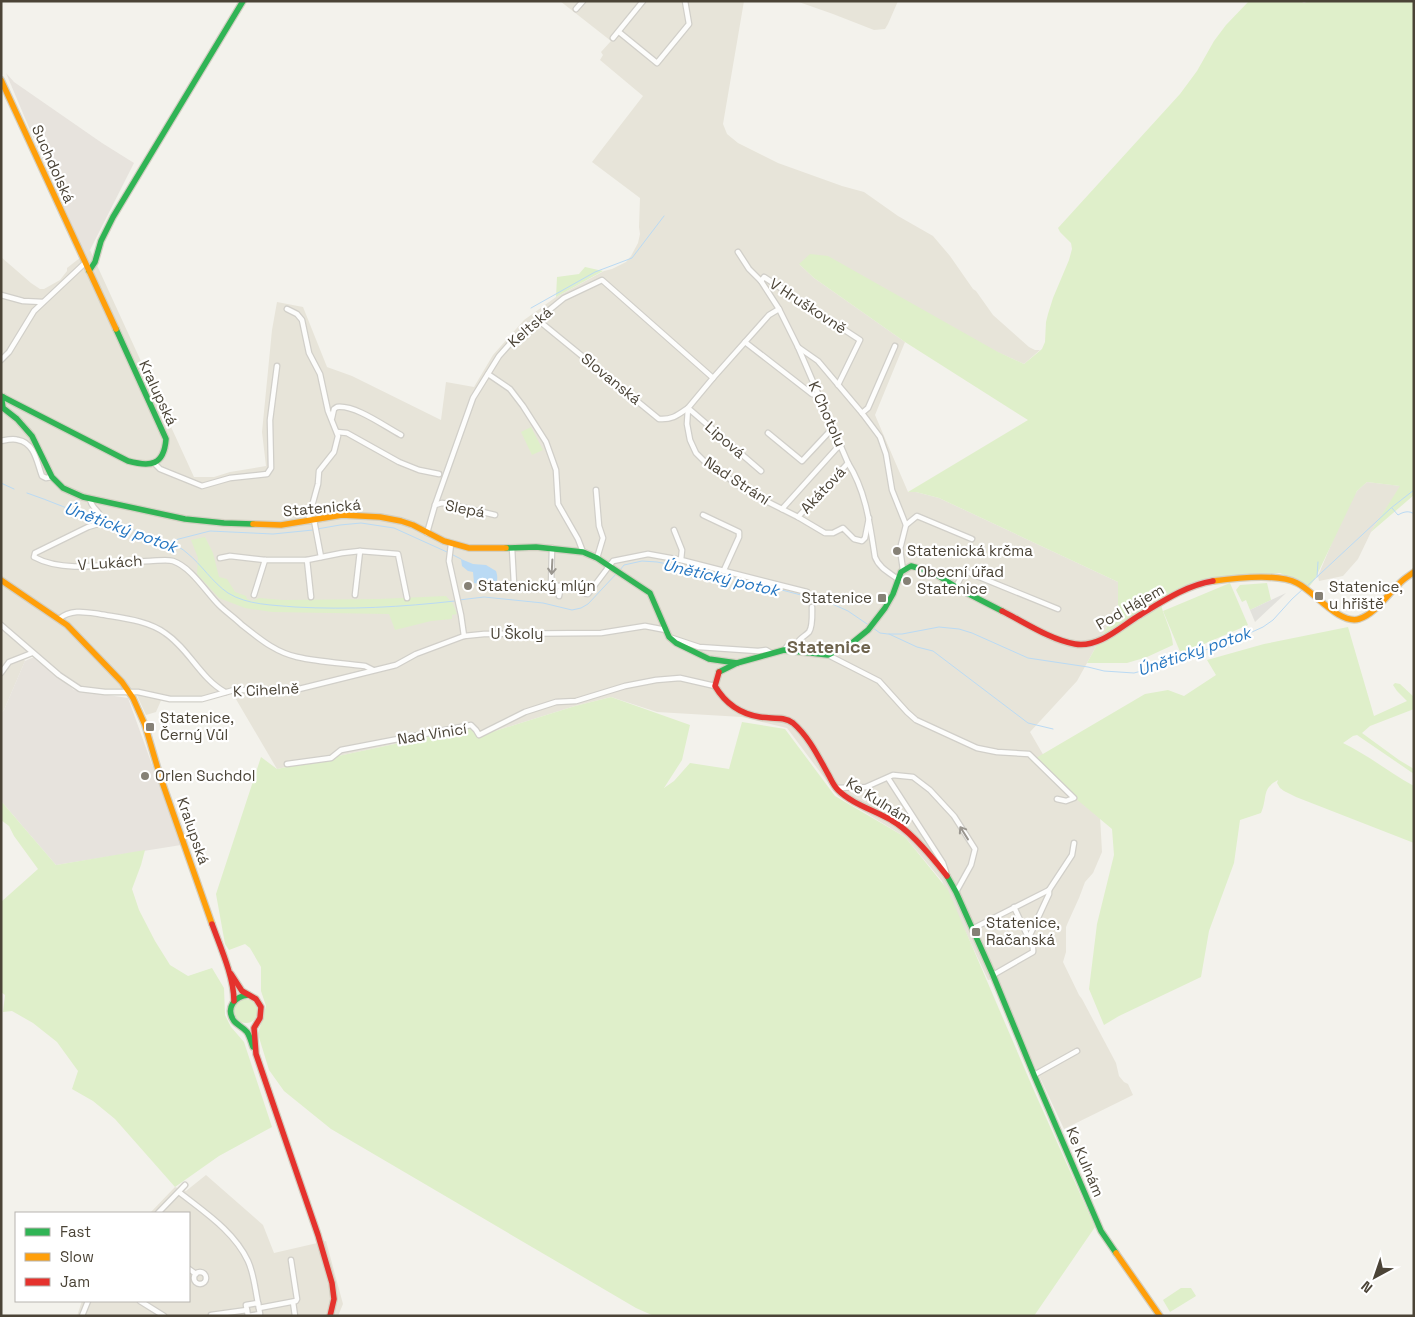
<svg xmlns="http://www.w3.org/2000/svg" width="1415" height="1317" viewBox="0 0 1415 1317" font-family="'Space Grotesk',sans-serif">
  <rect width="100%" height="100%" fill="#f3f2ec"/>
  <g fill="#e7e4d9">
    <path d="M560 1H744L723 124 727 134 738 143 778 163 842 186 864 192 898 216 933 236 950 256 973 289 976 291 993 315 1029 347 1035 350H1040L1024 364 799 264 814 278 905 342 875 415 908 492H916L939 498 1118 582V607L1077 681 1030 732 1048 763 1100 816 1102 852 1093 873 1085 882 1079 898 1069 920 1066 927V952L1063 962 1079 995 1082 999 1116 1063 1119 1076 1124 1082 1128 1084 1133 1095 1064 1129 994 979 988 980 942 881 905 837 838 796 787 728 742 717 657 712 611 697 575 706 482 735 470 728 277 769 230 689 198 698 163 696 156 712 146 715 134 689 105 690 81 687 64 676 33 650 21 654 25 661 4 710 1 713V257L31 283 40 289H44L60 280 67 271V268L90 250 194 477H214L230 472 266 466 262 432 272 330 277 302 303 307 327 367 352 376 441 420 446 382 474 387 493 355 524 320 556 297 604 271 612 269 626 262 631 256 638 243 640 234 639 227 640 198 592 162 643 96 600 60 603 55 601 52 611 41Z"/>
    <path d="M796 1H898L888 24 885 29 874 30 833 14Z"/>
    <path d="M1367 482 1401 486 1371 532 1358 559 1343 576 1319 581 1318 576 1349 502 1358 490Z"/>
    <path d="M206 1175 263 1225 274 1253 326 1241 343 1304 338 1316H77L82 1301H189V1213H150L175 1187 186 1191Z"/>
  </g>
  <g fill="#e7e3dd">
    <path d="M6 73 14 82 102 143 134 163 90 250 85 254 36 144Z"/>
    <path d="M34 657 74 690 128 698 181 845 56 865 1 801V713L4 710 25 661Z"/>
  </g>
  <g fill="#dfefca">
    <path d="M1249 1H1300L1304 3 1309 1H1414V495L1371 532 1400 486 1367 482 1357 491 1315 579 1309 587 1280 573 1213 581 1160 601C1163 616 1172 630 1173 645L1147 657 1127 663H1087L1118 607V582L939 498 916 492H908L1028 420 905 342 814 278 799 264 810 254 828 256 998 352 1024 364 1042 349 1045 342 1046 322 1048 314 1053 298 1069 260 1072 249 1071 243 1060 232 1058 228 1180 94 1197 71 1214 41 1226 25Z"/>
    <path d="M585 267 603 271 556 297 557 277 579 274Z"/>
    <path d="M531 427 543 450 532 455 521 432Z"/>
    <path d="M205 537 213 553 219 577 227 579 235 592 246 596 247 599 253 601 259 598 283 600 379 599 446 596 453 604 457 614 452 615V619L431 621 395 630 389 614 272 612 245 608 219 598 197 574 198 558 191 540Z"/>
    <path d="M1230 583 1248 625 1181 654 1163 611Z"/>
    <path d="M1267 583 1271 600 1250 610 1246 600 1242 602 1236 590 1240 585Z"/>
    <path d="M1348 627 1374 716 1407 701 1397 691 1393 685 1395 683 1400 684 1414 697V709L1370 726 1362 733 1399 760 1414 769V774L1357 735 1353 736 1343 743C1368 755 1390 773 1414 786V843L1296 797 1284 791 1280 788 1277 783 1278 780C1261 789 1268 797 1261 813L1240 820 1234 863 1209 931 1201 977 1119 1016 1104 1025 1089 989 1097 924 1114 855 1112 829 1031 761 1145 694 1168 690 1184 696 1216 675 1207 660 1264 644Z"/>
    <path d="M611 697 690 725 682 760 664 788 674 781 690 763 729 769 742 722 785 729 835 796 905 837 948 890 1035 1093 1095 1227 1034 1316H654L636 1308 331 1129 284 1091 269 1070 258 1034 266 1006 261 991V967L250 948 245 944 229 950 225 944 216 894 261 757 277 769 470 728 482 735 575 706Z"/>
    <path d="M1 801 56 865 145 850 141 865 132 889 139 910 155 941 170 965 188 976 212 968 224 988 225 1015 231 1027 244 1042 272 1127 219 1156 175 1187 115 1119 93 1101 72 1089 78 1071 57 1042 33 1023 12 1011 3 1012 5 995 1 992V902L38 869 14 836 9 826 1 820Z"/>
    <circle cx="246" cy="1011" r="12"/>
    <path d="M1181 1288H1191L1196 1296 1170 1312 1163 1300Z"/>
  </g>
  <path fill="#e2e1dc" d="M1286 593 1255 622 1250 610Z"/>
  <path fill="#badaf4" d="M461 559 473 564 486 565 496 571C498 577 498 581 494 587L474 583 473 572 468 571 462 566Z"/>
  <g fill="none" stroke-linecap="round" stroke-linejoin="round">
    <g stroke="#badaf4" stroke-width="1">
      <path d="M531 308 595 272 632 258 664 216"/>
      <path d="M1 483 14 489"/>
      <path d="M27 493C51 501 74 512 98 519"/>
      <path d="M1392 508 1398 515C1403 512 1409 510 1414 514"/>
      <path d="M102 521C125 528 171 538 187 553 202 565 212 582 228 593 247 605 273 605 295 607 349 610 402 607 455 601"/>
      <path d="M317 529 340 525 361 523 394 528 447 552"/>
      <path d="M171 541 210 531 273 534 313 530"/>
      <path d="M451 554 461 559"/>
      <path d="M620 570 624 565 642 561 657 562 720 574 828 602 848 611 870 626"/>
      <path d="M1317 577 1318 562"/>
      <path d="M1306 587 1391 508 1414 490"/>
      <path d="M459 600 484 597 543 603 572 610 581 608 588 604 617 573"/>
      <path d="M873 628 880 633 888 634H902L939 627 959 629 972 633 1028 658 1088 667 1104 671 1134 673 1167 664 1241 637 1263 627 1273 620 1292 599 1303 589"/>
      <path d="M889 634 917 647 933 651 1028 723 1053 729"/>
    </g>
    <g stroke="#d1cfc9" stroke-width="7">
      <g id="street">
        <path d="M576 9 583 1"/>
        <path d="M619 32 657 63 689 24 685 1"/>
        <path d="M613 38 643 1"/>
        <path d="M738 252 749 269 761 281 779 309 798 347 848 463C866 491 870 525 875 557 879 568 890 573 899 580"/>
        <path d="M761 281 764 277 860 340 838 385"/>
        <path d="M1 295 23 301 43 302"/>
        <path d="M287 309 297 314 302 320 309 353 320 374 328 411 338 436 334 452 319 471 318 484 309 517 310 521"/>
        <path d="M779 309 769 315 713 378 688 408 687 424 690 440 696 453 705 462 750 493 798 517 825 533H833L843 528 854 539 862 541 865 538 869 518"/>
        <path d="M538 320 659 419C672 420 678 415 688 408L761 471"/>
        <path d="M745 342 812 394 819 396"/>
        <path d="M798 347 818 361 862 413 880 437 886 454 892 490 906 525 900 549 903 570"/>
        <path d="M1 360 9 352 34 311 85 263"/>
        <path d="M488 374 510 389 523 406 546 442 556 470 558 504 578 539 583 552"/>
        <path d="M862 413 868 408 895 346"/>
        <path d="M332 418 334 409 337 407C356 405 384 426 401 435"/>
        <path d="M337 432 347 433 399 462 419 470 439 474"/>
        <path d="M768 433 802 461 831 430 834 428"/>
        <path d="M1 441C6 440 13 438 18 440 35 443 37 463 42 476L46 478 52 477"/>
        <path d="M155 464 160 469 202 486 230 478 267 474 271 468 270 420 277 366"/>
        <path d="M596 490 599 526 603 538 597 558"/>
        <path d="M90 499C92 512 105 510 98 524L88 527 35 553 34 557C67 575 114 562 150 561 157 561 166 559 173 561 191 567 206 592 219 605 226 612 235 618 242 625 260 639 275 652 297 657 319 662 342 663 365 666L373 670"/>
        <path d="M435 505 442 503 449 504 495 515"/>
        <path d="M782 509 836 449 841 445"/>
        <path d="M703 515 739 532V537L724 570"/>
        <path d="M798 517 848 463"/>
        <path d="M314 520 321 557"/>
        <path d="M906 525 917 516 972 539"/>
        <path d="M674 530 682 550 681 560"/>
        <path d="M427 533 435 505 473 398 499 356 516 337 564 298 602 280 713 378"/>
        <path d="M451 544 449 561 461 615 464 636"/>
        <path d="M512 548 514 584 561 586 559 596"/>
        <path d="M220 558 230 556 265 560H307L342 553 360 551 398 554 407 598"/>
        <path d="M307 560 311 597"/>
        <path d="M551 586 552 548"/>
        <path d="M577 587 583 593 588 594 613 561 648 554 681 560 807 592"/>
        <path d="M956 587 963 573 967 572 1058 609"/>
        <path d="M254 595 265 560"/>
        <path d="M355 595 360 551"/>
        <path d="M59 619C71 609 85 612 99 614 121 618 147 620 165 633 189 649 200 678 225 692"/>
        <path d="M1 625 59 675 80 689 105 692H138L170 699H202L234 690H295L396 665 416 654 464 636 484 634 601 633 645 626 666 630"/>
        <path d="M672 638 699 647 758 651 766 650 771 653"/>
        <path d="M797 643C800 638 805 636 809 632 813 626 812 614 812 607"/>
        <path d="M784 650 790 643H797L810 652"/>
        <path d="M828 655 879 681 907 712 916 720 977 748 997 752 1029 754 1074 798 1066 801 1057 799"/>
        <path d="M1 673 9 662 32 653"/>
        <path d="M287 764 331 758 341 750 471 725 476 730 479 735 525 712 556 702 576 701 625 686 656 680 680 678 715 686"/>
        <path d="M888 778 943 863 946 872"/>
        <path d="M836 788 866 787 893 775 913 777 930 790 954 816 975 849 971 865 956 892"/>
        <path d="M1014 907 1028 937"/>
        <path d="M972 929 1049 890"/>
        <path d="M993 975 1033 952C1034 946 1030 941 1030 935L1049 894V890L1072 855 1074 843"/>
        <path d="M1034 1075 1077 1051"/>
        <path d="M179 1192C204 1212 234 1231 248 1261 254 1274 255 1289 258 1303"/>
        <path d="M158 1213 185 1185"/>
        <path d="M189 1269 196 1274"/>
        <circle cx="200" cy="1278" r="6"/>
        <path d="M140 1301 164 1316"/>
        <path d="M293 1302 295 1316"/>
        <path d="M258 1303 260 1314 248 1316 246 1305Z"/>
        <path d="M259 1308 296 1301 297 1299 291 1260"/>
        <path d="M211 1315 247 1310"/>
        <path d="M82 1316 88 1301"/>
      </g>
    </g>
    <g stroke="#d3cfc2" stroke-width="8">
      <g id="fast">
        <path d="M89 271 95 262 101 241 113 217 243 1"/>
        <path d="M1 396 128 461C150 467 164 466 166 439L116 329"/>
        <path d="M3 397 2 401 3 408 17 419 32 436 52 477 63 488 83 497 185 519 224 523 253 524"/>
        <path d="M506 548 536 547 583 552 597 558 650 593 669 637 676 643 709 659 737 663"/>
        <path d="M719 672 737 663 784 650 828 655 852 643 868 630 885 608 893 594 901 572 911 566 932 572 961 590 1002 611"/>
        <path d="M947 876 956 892 993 975 1034 1075 1101 1231 1116 1253"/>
        <path d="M248 995C235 996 225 1008 234 1021 237 1025 243 1027 247 1032 250 1036 251 1042 253 1047"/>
      </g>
    </g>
    <g stroke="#d3cfc2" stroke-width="8">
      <g id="slow">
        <path d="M1 80 116 329"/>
        <path d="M253 524 281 525 342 515 380 517 401 521 413 525 444 541 469 548H506"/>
        <path d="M1 580 67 625 122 682 133 698 145 725 160 776 212 924"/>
        <path d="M1213 581C1235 578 1278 573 1297 583 1314 591 1339 625 1359 619 1375 614 1387 595 1399 584 1403 579 1409 576 1414 572"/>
        <path d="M1116 1253 1160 1316"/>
      </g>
    </g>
    <g stroke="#d3cfc2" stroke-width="8">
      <g id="jam">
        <path d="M1002 611C1024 622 1051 640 1075 644 1100 648 1121 626 1140 615 1163 601 1187 585 1213 581"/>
        <path d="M719 672 715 686C725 703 741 714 760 717 771 719 784 716 793 723 809 737 818 756 828 774 831 779 833 785 838 790 852 804 874 810 891 820 911 831 933 858 947 876"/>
        <path d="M212 924C220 946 234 977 234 1001"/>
        <path d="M231 974 242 991 256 999 261 1007 260 1018 254 1028 256 1054 318 1235 332 1283 334 1299 330 1316"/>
      </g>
    </g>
    <use href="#street" stroke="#fdfdfc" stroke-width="4.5"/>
    <use href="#fast" stroke="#30b455" stroke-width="5.5"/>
    <use href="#slow" stroke="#ff9f0a" stroke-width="5.5"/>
    <use href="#jam" stroke="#e5322d" stroke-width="5.5"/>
  </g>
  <defs><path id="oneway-shaft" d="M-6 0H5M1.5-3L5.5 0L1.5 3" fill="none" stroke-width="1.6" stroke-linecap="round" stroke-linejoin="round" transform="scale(1.25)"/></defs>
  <g stroke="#9b9790">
    <use href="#oneway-shaft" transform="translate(552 567) rotate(93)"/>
    <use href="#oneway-shaft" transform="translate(964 833) rotate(-122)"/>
  </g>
  <g fill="#868176" stroke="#fff" stroke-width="2">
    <circle cx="897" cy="551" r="5"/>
    <circle cx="907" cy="581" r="5"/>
    <circle cx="468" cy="586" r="5"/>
    <rect x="1314" y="591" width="10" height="10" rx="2.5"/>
    <rect x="877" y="593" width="10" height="10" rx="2.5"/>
    <rect x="145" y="722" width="10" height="10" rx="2.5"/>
    <circle cx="145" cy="776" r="5"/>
    <rect x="971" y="927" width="10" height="10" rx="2.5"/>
  </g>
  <g text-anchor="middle" stroke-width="4.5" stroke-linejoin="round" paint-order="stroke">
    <g font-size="15" fill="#4b4437" stroke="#fff">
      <text transform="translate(53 164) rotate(66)" y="5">Suchdolská</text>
      <text transform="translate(808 306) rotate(33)" y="5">V Hruškovně</text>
      <text transform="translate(530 327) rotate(-41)" y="5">Keltská</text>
      <text transform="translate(611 379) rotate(39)" y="5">Slovanská</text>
      <text transform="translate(158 393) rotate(65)" y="5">Kralupská</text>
      <text transform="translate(827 414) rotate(66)" y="5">K Chotolu</text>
      <text transform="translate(725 440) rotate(41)" y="5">Lipová</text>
      <text transform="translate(737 481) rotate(33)" y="5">Nad Strání</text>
      <text transform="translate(823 490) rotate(-47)" y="5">Akátová</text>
      <text transform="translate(322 508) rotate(-5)" y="5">Statenická</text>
      <text transform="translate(465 509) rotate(11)" y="5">Slepá</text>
      <text transform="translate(110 563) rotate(-4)" y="5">V Lukách</text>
      <text transform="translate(1130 607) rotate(-30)" y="5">Pod Hájem</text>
      <text x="517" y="639">U Školy</text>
      <text transform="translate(266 690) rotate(-3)" y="5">K Cihelně</text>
      <text transform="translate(432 734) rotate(-9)" y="5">Nad Vinicí</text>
      <text transform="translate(879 801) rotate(32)" y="5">Ke Kulnám</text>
      <text transform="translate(193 831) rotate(71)" y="5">Kralupská</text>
      <text transform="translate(1085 1162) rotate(67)" y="5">Ke Kulnám</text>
    </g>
    <g font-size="15" fill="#4b4437" stroke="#fff" text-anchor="start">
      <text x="907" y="556">Statenická krčma</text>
      <text x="917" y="577">Obecní úřad<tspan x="917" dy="17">Statenice</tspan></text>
      <text x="478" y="591">Statenický mlýn</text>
      <text x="1329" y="592">Statenice,<tspan x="1329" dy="17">u hřiště</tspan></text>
      <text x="872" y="603" text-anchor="end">Statenice</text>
      <text x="160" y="723">Statenice,<tspan x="160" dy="17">Černý Vůl</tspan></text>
      <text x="155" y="781">Orlen Suchdol</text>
      <text x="986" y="928">Statenice,<tspan x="986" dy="17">Račanská</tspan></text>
    </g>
    <g font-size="16" font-style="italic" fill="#2576c1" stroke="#fff">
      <text transform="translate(121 527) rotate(20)" y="6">Únětický potok</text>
      <text transform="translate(721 577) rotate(13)" y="6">Únětický potok</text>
      <text transform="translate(1194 651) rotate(-19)" y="6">Únětický potok</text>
    </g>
    <g font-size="18" font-weight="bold" fill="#6e634d" stroke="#fff">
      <text x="829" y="653">Statenice</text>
    </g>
  </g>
  <rect width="1415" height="1317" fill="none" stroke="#4b4437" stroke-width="5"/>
  <rect x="15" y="1212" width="175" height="90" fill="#ffffff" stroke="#b7b4af"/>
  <rect x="25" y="1228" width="25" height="8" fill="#30b455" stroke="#b7b4af"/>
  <text x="60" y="1237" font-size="15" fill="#4b4437">Fast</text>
  <rect x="25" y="1253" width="25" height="8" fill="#ff9f0a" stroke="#b7b4af"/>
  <text x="60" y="1262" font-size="15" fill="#4b4437">Slow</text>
  <rect x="25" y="1278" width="25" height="8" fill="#e5322d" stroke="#b7b4af"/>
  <text x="60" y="1287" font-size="15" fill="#4b4437">Jam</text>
  <g transform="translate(1375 1277) rotate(220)" stroke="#ffffff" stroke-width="4" paint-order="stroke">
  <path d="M0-4L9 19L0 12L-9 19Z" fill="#4b4437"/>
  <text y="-8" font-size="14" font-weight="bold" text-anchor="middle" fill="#4b4437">N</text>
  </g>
</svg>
